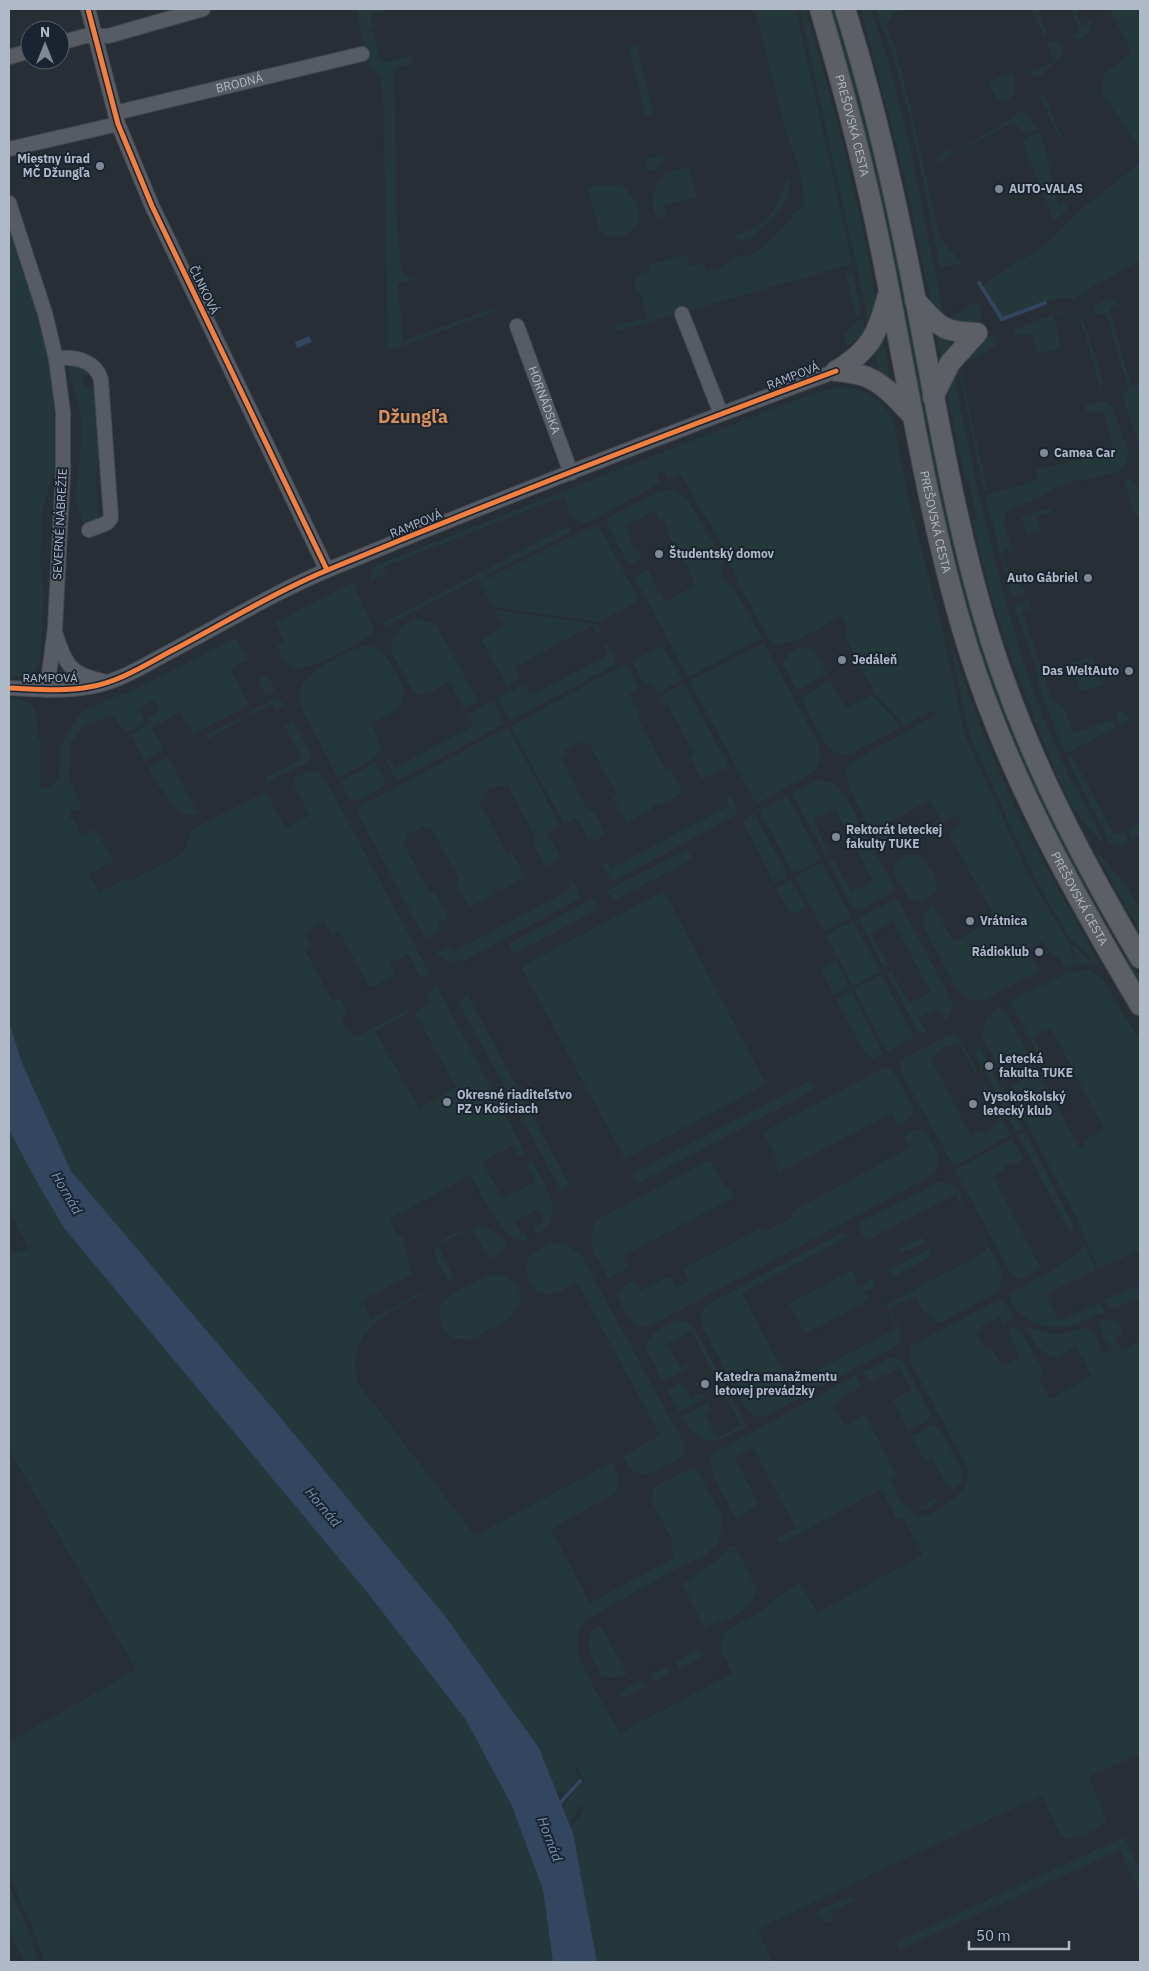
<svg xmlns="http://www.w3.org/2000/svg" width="1149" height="1971" viewBox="0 0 1149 1971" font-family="'IBM Plex Sans',sans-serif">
  <rect width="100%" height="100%" fill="#272e36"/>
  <g fill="#24383c">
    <path d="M356 9H394L370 14 373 29 369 30 370 33 374 32 381 63 412 56 413 63 394 69 397 225 402 271 407 277 419 278 398 284 403 341 495 308 496 311 388 351 383 94 379 76 368 63Z"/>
    <path d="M754 9H796L852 264 617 331 616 326 647 318 641 293 637 294 634 281 640 274 650 271 648 265 687 254 690 266 704 263 706 272 723 267 733 257 752 255 764 246V243L767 244 792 218 791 215 803 206C808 184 791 148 784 125 774 86 765 47 754 9Z"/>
    <path d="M800 9H805C825 74 842 138 857 205 864 235 872 267 875 298V306L870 328Z"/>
    <path d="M829 9H835C877 145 903 283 929 423L924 424Z"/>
    <path d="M861 9H871L886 54 909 143 945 322 932 306 906 183Z"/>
    <path d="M875 9H898L899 11 891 16V20L886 24 895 47 908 97 940 239 962 263 940 269C926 195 913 119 890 47 885 33 880 23 875 9Z"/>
    <path d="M1032 9H1037L1047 34 1044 36Z"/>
    <path d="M1071 9H1075L1082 28 1089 21 1092 22 1090 31 1079 40 1072 37 1080 31Z"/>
    <path d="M1109 9H1140V149L1101 91 1105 73 1132 52Z"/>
    <path d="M1056 40 1063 45 1062 56 1041 75 1032 77 1029 70 1032 71 1054 62 1047 43Z"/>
    <path d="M637 45 654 114 646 116 629 47Z"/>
    <path d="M1011 72C1018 84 1017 100 1000 102L997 99 988 82Z"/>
    <path d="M1044 94 1061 135 1059 136 1047 112 1048 110 1039 99 1024 111 1037 129 1027 135 1013 122 936 164 944 151 949 150 952 154C983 136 1016 117 1044 94Z"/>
    <path d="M1039 132 1045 147 1058 205 1068 201 1066 211 1054 221 1022 141Z"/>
    <path d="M663 155V162L657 171C649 172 643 167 647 158Z"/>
    <path d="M1140 163V263L1139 261 1088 289 1089 291 1074 299 1058 298 1051 300 1006 318H1002L982 286 1016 262 1024 259 1046 244 1063 228 1073 216Z"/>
    <path d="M689 167 697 197 664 206 667 217H670L660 218C645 205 655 186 666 173Z"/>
    <path d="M788 176 789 192 783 208 752 238 743 241 734 238V236C775 222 773 213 788 176Z"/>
    <path d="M598 185H622C624 190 629 191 632 196 642 212 643 231 621 236 614 238 605 236 600 231L588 191 589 187Z"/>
    <path d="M9 228 34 303 47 352 53 394 55 430V465L43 509 40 563 44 594 40 659 36 670 29 676 9 677Z"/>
    <path d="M853 273 862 315H856L846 275Z"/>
    <path d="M1110 298 1116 301 1118 304 1109 308 1131 386 1140 384V448L1122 395 1129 390 1106 313 1097 316 1094 306Z"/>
    <path d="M977 301 982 313 981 319 976 323 951 324 950 318Z"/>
    <path d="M1060 312 1074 314 1083 320 1103 382 1100 389 1086 337 1079 318 1066 313 1053 314 1061 348 1037 354 1032 334H1014V330L1055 313Z"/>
    <path d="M857 320H863L865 329 857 339 847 347 844 335Z"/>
    <path d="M935 328 948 336 951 351 943 368Z"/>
    <path d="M991 336 997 338V343L995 346 969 361 959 364 987 489 988 490 984 491 957 364 976 344Z"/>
    <path d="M882 339 883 340 891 382 879 375 874 350Z"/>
    <path d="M68 361 76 363 92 374 82 376 85 389 96 387 99 460C93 479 98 498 98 518L85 527 77 502 74 501C78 475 84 442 80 415 77 397 69 380 68 361Z"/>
    <path d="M953 368C974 479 998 588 1035 695 1045 724 1058 754 1072 782 1079 795 1102 831 1102 842 1093 833 1084 824 1077 813 1063 795 1051 759 1042 737 1014 667 987 595 973 521L977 519 968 480H965L946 388Z"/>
    <path d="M842 387C866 390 883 398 893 422L907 493 943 633 965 736 1029 876 1071 947 1074 964 1065 969 1059 957 1051 954 1043 941 1028 950 1039 971 984 1000 978 1001 971 1000 964 996 956 988 924 928 922 916 933 905 954 942 996 919 948 833 962 826 961 821 956 815 942 822 930 800 889 822 899 841 881 849 849 788 845 770 852 762 936 715 934 710 904 725 875 694 844 635 848 630 841 616C823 625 791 648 772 644L739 585 721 543 680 473 668 479 664 471 656 475 660 483 585 524 570 514 564 496 384 567 386 573 370 581 373 568 377 565 775 408 819 392Z"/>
    <path d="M1099 402H1106L1112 406 1128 450 1127 463 1119 471 1096 478 1074 481 1059 486 1043 496 1010 509 1006 513 1004 522 1013 552 1004 548 1002 553 1012 581 1024 588 1026 593 1012 598 985 495 1038 480 1036 470 1114 452 1104 412 1095 414 1085 410V406Z"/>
    <path d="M931 433 952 534 1105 918 1103 920 1100 919 1031 786 989 681 957 577 925 434Z"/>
    <path d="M1124 480H1132C1143 490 1140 506 1140 519L1133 511Z"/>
    <path d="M669 490 676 491 687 499 716 548 723 565 720 568 725 582 731 584 762 638 688 677 635 577 648 569 657 591H659L665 602 695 585 686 563H684L667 532 669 530 664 520 661 521 655 510 625 526 634 549 636 548 642 558 629 565 607 523V518L654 494Z"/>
    <path d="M1049 508 1051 512 1036 517 1040 530 1027 534 1021 517Z"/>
    <path d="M567 527 572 531 488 574 486 569Z"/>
    <path d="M591 527H598L601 530 638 598 636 603 599 622 493 607 478 579 385 627 383 622 483 571 487 579Z"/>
    <path d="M351 583 360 586 355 589 374 629 373 634C357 642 307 675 292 667 284 664 281 652 277 645L284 641 275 623Z"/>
    <path d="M1028 599 1033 613 1024 609 1021 615 1024 617 1052 700 1064 707 1073 733 1114 720 1116 727 1065 754 1037 681 1038 676 1014 605Z"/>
    <path d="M495 610 597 624 601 632 597 633 593 625 515 667 520 678 507 686 481 639 504 626Z"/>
    <path d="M418 618 431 623H435L478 701 464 709 449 681C439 687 427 698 415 693L393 655 391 641 402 626Z"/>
    <path d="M948 635 982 731 1017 813 1103 971 1079 946 1070 939 1033 874 969 734Z"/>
    <path d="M236 638 247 660 230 669 249 705 193 734 180 712 152 728 164 749 144 760 130 734 150 724 147 718 159 711 153 700 141 706 142 709 139 710 145 723 128 732 118 725 114 715 82 727 71 743 69 779 82 808 76 812 74 809 69 810 70 819 73 818 81 836 95 829 114 861 89 874 99 893 122 880 130 881 174 859 184 851 192 831 200 825 266 792 286 829 310 815 294 786 295 778 308 771 319 772 325 779 430 974 421 978 408 954 389 964 395 975 370 988 339 931 332 935 324 921 305 932 312 946 305 950 333 1002 340 998 348 1012 341 1016 347 1031 349 1030 354 1038 406 1010 408 1013 375 1032 419 1108 456 1087 415 1013 431 1002 426 993 437 987 526 1154 519 1157 513 1145 482 1162 503 1199 536 1182 527 1165 532 1162C545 1184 568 1218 537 1234L533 1227 544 1221 538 1209 515 1221 521 1233 524 1232 528 1239C504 1248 481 1192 471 1175L389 1219 398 1237 402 1235 412 1274 362 1301 371 1319 421 1293 422 1295C395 1309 356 1326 355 1362 355 1369 357 1376 357 1382L475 1536 612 1462C617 1474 623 1482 614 1494L551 1529 590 1603 675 1557 670 1547 674 1544 651 1500 654 1487 681 1473 696 1467 721 1515 722 1528 718 1543 704 1556 674 1570 587 1619C580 1627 576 1636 577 1648 579 1666 610 1714 620 1733L733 1673 721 1652 720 1645 726 1631 764 1609 781 1595 800 1583 817 1613 923 1555 903 1518 897 1520 881 1489 780 1544 777 1538 796 1528 753 1448 734 1457 759 1504 735 1518 713 1475 710 1458 714 1453 856 1375 862 1386 833 1404 845 1426 865 1415 897 1476 890 1480 904 1506 906 1504C912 1512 915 1518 926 1517 945 1505 972 1494 967 1467L911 1362 909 1356 911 1346 1000 1299 1003 1300 1014 1318 1004 1324 1000 1317 981 1326 982 1328 976 1332 985 1350 991 1347 1002 1366 1020 1357 1008 1331 1018 1326 1044 1372 1038 1376 1050 1399 1092 1376 1076 1347 1057 1357C1038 1353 1035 1343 1026 1327L1060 1335 1084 1328 1089 1329 1093 1332 1100 1346 1098 1347 1102 1354 1112 1349 1109 1342 1106 1343 1099 1327 1100 1322 1106 1319 1118 1321 1123 1333 1115 1337 1121 1351 1140 1342V1754L1089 1776 1106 1820C1102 1830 1072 1842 1062 1837L1041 1796 885 1868 758 1929 772 1962H597L571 1828 585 1808 581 1805 569 1822 564 1808 567 1800 583 1782 586 1785 575 1762 577 1779 564 1795 562 1791 557 1793 539 1748 446 1617 275 1411 71 1171 22 1063 9 1022V698C39 699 37 714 38 739L40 740V788H49L59 777 60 749 64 739 80 714 89 708 131 691Z"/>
    <path d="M764 643 818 744C823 757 821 766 810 774L756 804 690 681Z"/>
    <path d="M607 644 616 662 614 665 510 721 498 698 524 685 530 696 608 655 604 646Z"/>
    <path d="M368 646C374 647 378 648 382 652 389 659 401 681 403 689 405 694 403 700 400 704 394 714 381 718 371 723L382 748 378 750 379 753 372 757 373 759 338 778 300 705C299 697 299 689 304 682 312 669 353 648 368 646Z"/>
    <path d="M662 646 682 680 657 693 651 682 645 685 632 661Z"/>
    <path d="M800 647 813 649 827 674 797 690 783 663 788 655Z"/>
    <path d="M1092 656 1102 685 1080 692 1071 663Z"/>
    <path d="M626 664 639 688 629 694 641 715 637 717 665 769 670 768 683 793 658 806 656 803 650 807 651 810 627 823 613 798 617 795 589 743 584 745 582 741 563 751 565 755 561 758 588 811 593 809 606 834 590 843 577 818 564 824 511 726Z"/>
    <path d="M61 666 82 682H60Z"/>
    <path d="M267 674 275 691 266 696 258 679Z"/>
    <path d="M830 680 846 709 872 695 901 727 848 755C827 759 812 718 803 702L806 695Z"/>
    <path d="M684 684 729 767 701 779 690 757 694 754 666 702 661 704 658 698Z"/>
    <path d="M278 697 284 705 276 709 273 704 251 715 249 712Z"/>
    <path d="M493 701 504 724 399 780 395 777 386 761 390 759 395 768 473 726 467 715Z"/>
    <path d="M1115 710 1124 712 1131 719 1120 725Z"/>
    <path d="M239 718 240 721 208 739 206 735Z"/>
    <path d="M293 721 310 752 311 757 306 764 267 782 265 778 302 758 284 725Z"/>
    <path d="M508 727 560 826 547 833 561 858 545 867 532 841 536 839 508 786 503 788 501 785 487 789 488 792 482 795 484 799 479 801 507 854 512 852 525 877 500 891 498 887 492 891 494 894 469 907 455 882 459 879 431 827 426 829 424 826 405 836 407 839 403 842 430 894 435 892 448 918 438 924 441 931 425 939 359 816V810L363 805Z"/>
    <path d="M1072 755 1114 835 1124 831 1129 841 1118 846 1110 843 1067 758Z"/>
    <path d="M168 757 198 814C177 817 175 807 165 792 164 790 161 789 160 788 155 783 151 773 148 767Z"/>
    <path d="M375 763 385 782 384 786 361 799 350 800 340 781Z"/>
    <path d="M818 780 833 783 845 795 894 888 892 893 858 911 853 909 829 862 833 859 851 892 873 881 835 809 813 820 830 854 826 856 792 793Z"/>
    <path d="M731 796 737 808 734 816 614 881 610 879 602 864 607 862 611 868 729 806 726 799Z"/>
    <path d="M787 796 821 859 796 872 792 871 760 811Z"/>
    <path d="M754 813 788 876 774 883 744 824 745 820Z"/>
    <path d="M1140 822V834L1133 839 1127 829Z"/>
    <path d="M1092 846 1129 889 1140 911V931Z"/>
    <path d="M687 849 692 857 690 860 613 901 607 891Z"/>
    <path d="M910 854C925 854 936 876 938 889 930 896 919 906 909 898L895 875 893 866 898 860Z"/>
    <path d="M822 863 851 917 824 931 796 879 798 875Z"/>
    <path d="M573 880 580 894 579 899 465 960C454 963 445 961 436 954L449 946 453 952 571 889 568 882Z"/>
    <path d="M791 880 806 907 791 915 776 888Z"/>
    <path d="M664 891 766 1084 625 1159 521 967Z"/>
    <path d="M593 898 599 909 514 954 509 944Z"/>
    <path d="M897 898 947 992 949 1001 953 1002 951 1011 945 1020 938 1008 918 1018 926 1031 922 1034 918 1031 887 973 892 971 909 1004 931 992 893 921 871 933 889 966 884 968 859 920V918Z"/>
    <path d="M853 921 880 972 853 986 826 935Z"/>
    <path d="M1073 944 1095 966 1086 964H1076Z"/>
    <path d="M1126 955 1129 957 1140 977V988L1123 960Z"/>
    <path d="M836 961 849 987 834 995 821 969Z"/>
    <path d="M1089 970 1102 979 1140 1041V1250L1098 1269 1077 1219 1011 1092 1013 1085 1038 1070 1080 1149 1086 1146 1084 1140 1104 1129 1051 1028 1033 1037 1045 1060 1042 1061 1010 1001 1070 972Z"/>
    <path d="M881 975 913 1035 911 1039 887 1052 854 989Z"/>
    <path d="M851 991 883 1054 873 1059 869 1057 865 1053 836 999Z"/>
    <path d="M468 995 570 1186 561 1191 458 1001Z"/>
    <path d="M999 1007 1006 1012 1034 1064 1008 1078 1003 1077 983 1038C982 1024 987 1015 999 1007Z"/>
    <path d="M950 1035 958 1037 977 1070 974 1071 959 1043 949 1048 948 1045 940 1049 941 1052 930 1058 971 1136 983 1131 984 1133 992 1129 990 1127 1000 1121 982 1086 985 1085 1010 1135 954 1167 901 1071 900 1060Z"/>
    <path d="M978 1045 1023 1128 1016 1132 976 1055Z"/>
    <path d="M886 1067 892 1070 914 1110 909 1118 898 1125 892 1113 780 1172 775 1163 778 1161 763 1132Z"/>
    <path d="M810 1081 814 1089 812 1091 638 1183 633 1173Z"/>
    <path d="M923 1129 926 1131C934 1147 945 1161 931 1176L650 1326C630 1328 624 1309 616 1294L634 1279 641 1291 670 1276 677 1288 689 1281 683 1269 761 1228 764 1232 793 1217 791 1212 910 1148 904 1136 910 1132Z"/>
    <path d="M9 1130 64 1228 366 1591 466 1720 512 1806 543 1890 553 1962H45L29 1918 9 1876V1742L136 1670 9 1449V1254L29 1249 9 1211Z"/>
    <path d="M1025 1131 1071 1222 1074 1231 1070 1233 1018 1135Z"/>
    <path d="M1012 1139 1024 1160 1012 1166 1011 1163 1002 1168 1004 1170 993 1176 1040 1268 1022 1279 1013 1276 1009 1270 955 1170Z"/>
    <path d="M710 1160 726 1189 729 1188 734 1197 623 1256 628 1268 608 1278C597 1257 584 1244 596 1220Z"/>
    <path d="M940 1182C959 1183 961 1196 966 1212L956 1194 866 1241 859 1229V1224L864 1220Z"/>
    <path d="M484 1226 505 1240C507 1252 499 1254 489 1259L472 1228 438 1245 454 1278 448 1281 437 1261 434 1251C443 1234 466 1228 484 1226Z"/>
    <path d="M978 1232 991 1251 1002 1273V1280L999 1287 994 1294 939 1323H936L928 1313H924L915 1296 890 1309 902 1334 898 1345 768 1415C759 1418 753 1416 746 1409L702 1326C700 1318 701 1313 705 1306L839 1234 844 1233 849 1236 742 1293 790 1385 897 1328 886 1305 987 1251Z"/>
    <path d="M921 1237 927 1243 901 1253 897 1249Z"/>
    <path d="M549 1243 563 1244 580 1253 683 1442C684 1447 686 1450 683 1454 680 1459 672 1462 667 1465 646 1478 635 1480 623 1456L660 1435 577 1282C570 1285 563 1291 556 1293 532 1299 521 1276 529 1256Z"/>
    <path d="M1084 1244 1096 1270 1046 1294 1059 1321 1100 1303 1105 1312C1093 1317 1074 1326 1061 1327 1043 1329 1010 1316 1010 1294L1014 1291C1034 1279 1072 1264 1084 1244Z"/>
    <path d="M930 1248 932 1256 894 1277 888 1271Z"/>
    <path d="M852 1270 857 1279 854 1281 858 1288 873 1279 875 1286 864 1292 869 1300 805 1334 789 1304Z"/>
    <path d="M489 1275C500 1274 509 1275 516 1285 532 1308 504 1321 488 1330 483 1333 477 1337 471 1339 465 1340 458 1339 452 1338 439 1328 434 1309 447 1298 458 1288 476 1282 489 1275Z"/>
    <path d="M1138 1285 1140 1298 1111 1310 1105 1300Z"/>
    <path d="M680 1320 691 1324 695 1329 747 1426C714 1443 706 1452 682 1417L708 1403 711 1409 704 1414 717 1438 741 1425 691 1331 667 1344 680 1368 687 1364 689 1368 663 1381 646 1349C648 1333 665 1324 680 1320Z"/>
    <path d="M892 1357 898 1358 905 1364 931 1416 929 1419 909 1431 893 1400 912 1390 900 1368 870 1382 863 1372Z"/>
    <path d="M682 1382 691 1399 702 1393 705 1398 679 1412 667 1390Z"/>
    <path d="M931 1426H938L962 1472V1481L955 1490 945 1483 932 1458 925 1461 912 1436Z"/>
    <path d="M935 1498 937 1502C931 1506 924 1513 916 1508Z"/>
    <path d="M730 1546H733L736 1548 757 1591C749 1609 737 1614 721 1623L719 1620 705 1628 682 1584 695 1577 694 1574 717 1561Z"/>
    <path d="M600 1625 627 1674 620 1677H602C597 1667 583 1645 591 1633 592 1630 597 1627 600 1625Z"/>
    <path d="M699 1649 703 1656 679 1669 676 1661Z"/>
    <path d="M667 1666 671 1673 654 1682 650 1675Z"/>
    <path d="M641 1680 645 1687 622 1699 619 1692Z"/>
    <path d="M1124 1837 1140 1871V1894L1120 1850 899 1950 896 1942Z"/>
    <path d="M9 1887 25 1921 39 1962H24L9 1931Z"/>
    <path d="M851 1896 854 1901 830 1912 834 1921 826 1922 816 1915 822 1909Z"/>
  </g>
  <g fill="#324660">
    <path d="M309 336 312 342 297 348 295 342Z"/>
    <path d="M9 1022 22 1063 71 1171 275 1411 446 1617 539 1748 573 1833 597 1962H553L543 1890 512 1806 466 1720 366 1591 64 1228 37 1182 9 1130Z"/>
  </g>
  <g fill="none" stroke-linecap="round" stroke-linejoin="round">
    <g stroke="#324660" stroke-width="4">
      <path d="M979 283 1002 319"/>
      <path d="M1002 319 1045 303"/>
      <path d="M561 1802 580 1781"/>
    </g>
    <g stroke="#454a50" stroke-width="16">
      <g id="minor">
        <path d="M88 9 118 124 152 206 327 570"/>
        <path d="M60 43 85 36H108L203 9"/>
        <path d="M9 57 30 51"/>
        <path id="s1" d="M115 113 362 54"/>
        <path d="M9 149 118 124"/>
        <path d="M9 203 45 313 56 359 63 412V473L55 628 47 690"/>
        <path d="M682 314 721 414"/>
        <path id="s2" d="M517 326 571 473"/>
        <path d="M56 359C74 355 96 361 101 380L111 518 107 523 89 530"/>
        <path d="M56 635C66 668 73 675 107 682"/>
        <path d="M9 688C35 689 63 692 89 687 120 682 148 663 175 649 226 622 277 591 330 569 497 500 666 434 836 371"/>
      </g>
    </g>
    <g stroke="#444951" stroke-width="22">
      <g id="highway">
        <path id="s3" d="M820 9C843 87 864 165 880 245 908 380 927 516 968 648 1008 775 1072 891 1140 1005"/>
        <path d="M845 9C875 104 897 203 916 302 936 405 953 510 982 611 1017 735 1075 848 1140 958"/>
        <path d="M915 300C939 326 940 332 977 333"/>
        <path d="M836 371C871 350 878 333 888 295"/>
        <path d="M836 371C846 372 857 373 867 377 886 385 899 402 913 416"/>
        <path d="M933 397 950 363 977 333"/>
      </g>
    </g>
    <use href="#minor" stroke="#575c64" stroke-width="14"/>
    <use href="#highway" stroke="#5c5f63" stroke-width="20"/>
    <g stroke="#1a2430" stroke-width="8">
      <g id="cycleway">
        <path d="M88 9 118 124 152 206 327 570"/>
        <path d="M9 688C35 689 63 692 89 687 120 682 148 663 175 649 226 622 277 591 330 569 497 500 666 434 836 371"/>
      </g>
    </g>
    <use href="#cycleway" stroke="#f27e40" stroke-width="5"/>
  </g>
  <g fill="#808895" stroke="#1a2430" stroke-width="2">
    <circle cx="100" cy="166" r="5"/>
    <circle cx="999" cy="189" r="5"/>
    <circle cx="1044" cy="453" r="5"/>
    <circle cx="659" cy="554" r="5"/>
    <circle cx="1088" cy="578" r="5"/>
    <circle cx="842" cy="660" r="5"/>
    <circle cx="1129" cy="671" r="5"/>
    <circle cx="836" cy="837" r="5"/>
    <circle cx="970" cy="921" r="5"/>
    <circle cx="1039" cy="952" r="5"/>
    <circle cx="989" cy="1066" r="5"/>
    <circle cx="447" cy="1102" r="5"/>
    <circle cx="973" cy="1104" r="5"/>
    <circle cx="705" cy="1384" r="5"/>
  </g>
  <g text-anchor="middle" stroke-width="4" stroke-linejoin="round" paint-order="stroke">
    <g font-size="12" fill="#b0b9c8" stroke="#1a2430">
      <text dy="4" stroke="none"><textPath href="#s1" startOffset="128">BRODNÁ</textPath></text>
      <text dy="4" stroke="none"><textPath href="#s3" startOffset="121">PREŠOVSKÁ CESTA</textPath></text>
      <text transform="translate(204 290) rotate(64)" y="4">ČLNKOVÁ</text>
      <text transform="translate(793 376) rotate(-21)" y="4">RAMPOVÁ</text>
      <text dy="4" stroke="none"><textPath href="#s2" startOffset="79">HORNÁDSKA</textPath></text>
      <text dy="4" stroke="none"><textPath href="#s3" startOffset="526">PREŠOVSKÁ CESTA</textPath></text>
      <text transform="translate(60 524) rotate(-87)" y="4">SEVERNÉ NÁBREŽIE</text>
      <text transform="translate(416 524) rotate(-22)" y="4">RAMPOVÁ</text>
      <text x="50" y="682">RAMPOVÁ</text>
      <text dy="4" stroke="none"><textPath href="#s3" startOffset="931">PREŠOVSKÁ CESTA</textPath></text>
    </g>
    <g font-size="12" font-weight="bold" fill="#b0b9c8" stroke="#1a2430" text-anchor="start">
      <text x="90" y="163" text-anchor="end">Miestny úrad<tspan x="90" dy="14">MČ Džungľa</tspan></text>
      <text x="1009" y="193">AUTO-VALAS</text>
      <text x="1054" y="457">Camea Car</text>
      <text x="669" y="558">Študentský domov</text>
      <text x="1078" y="582" text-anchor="end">Auto Gábriel</text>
      <text x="852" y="664">Jedáleň</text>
      <text x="1119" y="675" text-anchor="end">Das WeltAuto</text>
      <text x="846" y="834">Rektorát leteckej<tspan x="846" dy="14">fakulty TUKE</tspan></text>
      <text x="980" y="925">Vrátnica</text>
      <text x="1029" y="956" text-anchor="end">Rádioklub</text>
      <text x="999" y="1063">Letecká<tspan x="999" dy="14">fakulta TUKE</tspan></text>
      <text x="457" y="1099">Okresné riaditeľstvo<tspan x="457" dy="14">PZ v Košiciach</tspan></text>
      <text x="983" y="1101">Vysokoškolský<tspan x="983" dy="14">letecký klub</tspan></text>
      <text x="715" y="1381">Katedra manažmentu<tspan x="715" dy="14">letovej prevádzky</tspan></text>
    </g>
    <g font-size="14" font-style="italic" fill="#7590b2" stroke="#1a2430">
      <text transform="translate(67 1193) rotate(60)" y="5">Hornád</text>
      <text transform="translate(323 1507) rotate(50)" y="5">Hornád</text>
      <text transform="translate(550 1839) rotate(69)" y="5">Hornád</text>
    </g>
    <g font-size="18" font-weight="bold" fill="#da8f59" stroke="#1a2430">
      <text x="413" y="423">Džungľa</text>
    </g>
  </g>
  <rect width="1149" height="1971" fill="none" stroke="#b0b9c8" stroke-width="20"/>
  <g transform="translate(45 45)"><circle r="24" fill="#1a2430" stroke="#56606d"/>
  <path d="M0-4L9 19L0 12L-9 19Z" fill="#808895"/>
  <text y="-8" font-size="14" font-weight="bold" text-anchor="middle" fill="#b0b9c8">N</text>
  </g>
  <path d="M969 1941v8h100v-8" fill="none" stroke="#b0b9c8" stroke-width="2.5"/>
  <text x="976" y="1941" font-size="15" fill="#b0b9c8" stroke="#1a2430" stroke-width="4" paint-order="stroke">50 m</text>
</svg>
